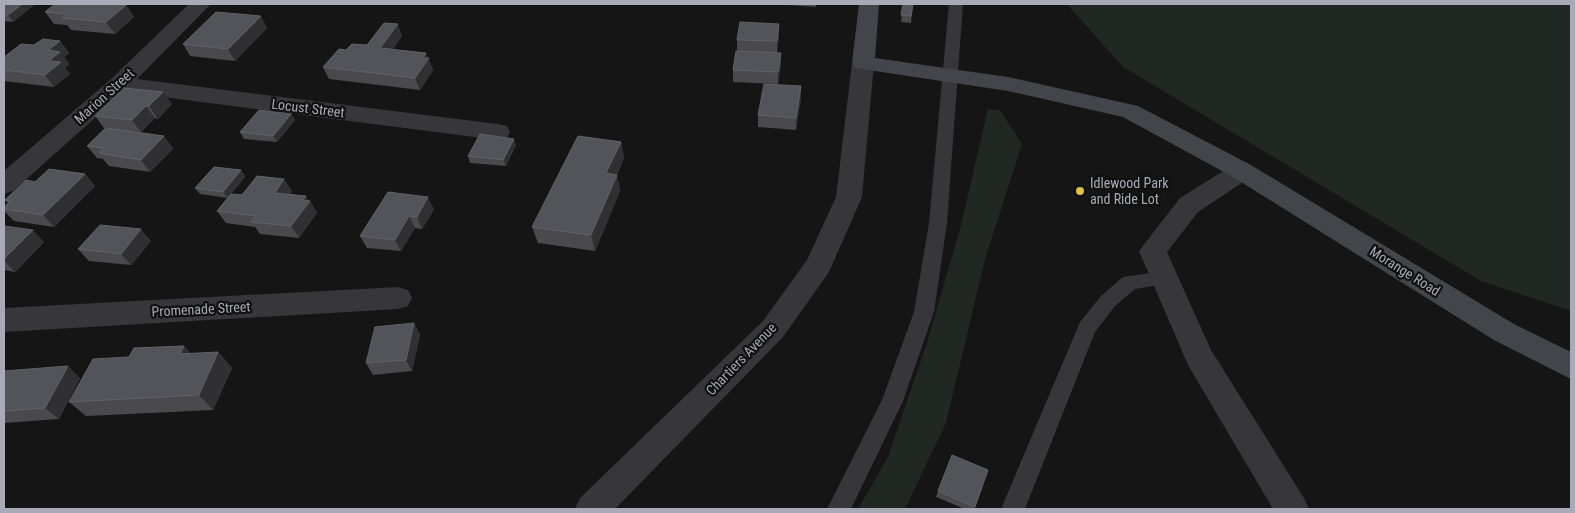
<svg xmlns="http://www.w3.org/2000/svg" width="1575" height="513" viewBox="0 0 1575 513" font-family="'Roboto Condensed',sans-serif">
  <rect width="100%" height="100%" fill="#151516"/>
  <g fill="#212823">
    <path d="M1067 4H1571V311L1481 281 1123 67Z"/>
    <path d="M988 109 1000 110 1022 144 985 259 946 423 905 509H858L888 457 927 343 961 225Z"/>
  </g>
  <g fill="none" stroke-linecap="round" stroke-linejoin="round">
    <g fill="#36363b" fill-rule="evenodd">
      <path d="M949 4H963L947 223 934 312 903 401 851 509H827L882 400 914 312 929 223Z"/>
      <path d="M1164 271 1171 273 1174 278 1171 283 1135 289 1115 306 1095 332 1025 509H1001L1080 322 1101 296 1123 277Z"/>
    </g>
    <g fill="#36363b" fill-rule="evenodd">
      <path d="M189 4H211L137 79 498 124 507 126 510 132 507 138 498 140 124 92 13 191 4 194V171L111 79Z"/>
      <path d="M863 56 871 58 874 63 862 197 829 272 783 337 615 509H575L580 498 763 321 807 260 836 197 852 63 855 58Z"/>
      <path d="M1242 162 1251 165 1255 171 1251 177 1198 212 1167 252 1211 350 1304 498 1309 509H1273L1188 365 1139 251 1180 198 1233 165Z"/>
      <path d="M398 287 408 290 412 298 408 306 398 309 4 332V308Z"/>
    </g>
    <path fill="#44454b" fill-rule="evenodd" d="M859 4H879L875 58 1008 77 1138 106 1251 165 1514 324 1571 352V379L1494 340 1233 177 1123 117 1008 91 855 68 852 63Z"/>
  </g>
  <g fill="#49494e">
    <path d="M4 4H35L13 22 4 21Z"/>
    <path d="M777 4H816V7Z"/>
    <path d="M903 4H913L911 23 901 22Z"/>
    <path d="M126 5 134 17 115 34 71 30 67 25 54 24 45 12Z"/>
    <path d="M267 28 235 61 190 56 183 44Z"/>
    <path d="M402 36 393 49 428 58 433 70 420 90 329 79 323 67 346 50Z"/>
    <path d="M779 36 777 53 781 65 778 84 733 82V70L737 51V40Z"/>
    <path d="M60 41 69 53 64 57 69 64 65 68 70 74 54 87 4 81V56H6L34 45Z"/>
    <path d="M124 88 172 104 158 119 155 118 141 132 117 130 164 136 173 149 150 172 109 166 103 159 97 158 87 146 105 128H104L95 116Z"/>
    <path d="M801 98 796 130 758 127V115Z"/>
    <path d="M291 114 295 120 277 142 244 139 240 132Z"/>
    <path d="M621 142 624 158 617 175 620 191 595 251 538 243 532 227Z"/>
    <path d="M516 145 506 166 470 163 468 156Z"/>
    <path d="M241 170 245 177 231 194 242 195 284 179 292 191 290 194 310 201 317 213 299 238 260 234 255 227 226 223 217 211 228 198 200 194 195 188Z"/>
    <path d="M85 174 95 186 54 227 14 221 4 211V207L8 203 5 200 35 182Z"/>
    <path d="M388 192 434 209 422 229 415 228 401 251 367 248 360 236Z"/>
    <path d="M4 226 44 242 15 272 4 270Z"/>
    <path d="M151 241 131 265 89 261 78 249Z"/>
    <path d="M414 323 420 335 412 371 373 375 366 363Z"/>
    <path d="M184 346 191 354 218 352 232 368 213 410 86 416 69 402 129 357Z"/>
    <path d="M4 371 80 378 59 419 4 423Z"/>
    <path d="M988 470 974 509H965L936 497 938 491Z"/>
  </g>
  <g fill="#303033">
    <path d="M22 4H35L13 22 8 15Z"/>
    <path d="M126 5 134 17 115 34 106 22Z"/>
    <path d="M261 16 267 28 235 61 228 49Z"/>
    <path d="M398 24 402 36 385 60 380 48Z"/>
    <path d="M779 24V36L777 53V41Z"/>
    <path d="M60 41 69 53 64 57 69 64 65 68 70 74 54 87 45 75 49 61 48 50Z"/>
    <path d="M426 53 433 70 420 90 415 78 423 58Z"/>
    <path d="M781 53V65L778 84V72Z"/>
    <path d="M801 86V98L796 130V118Z"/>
    <path d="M163 92 172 104 158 119 149 106Z"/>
    <path d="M146 106 155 118 141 132 132 120Z"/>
    <path d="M291 114 295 120 277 142 273 136Z"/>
    <path d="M164 136 173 149 150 172 141 160Z"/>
    <path d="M514 139 516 145 506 166 503 160Z"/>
    <path d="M621 142 624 158 610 190 606 173Z"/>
    <path d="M241 170 245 177 228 198 223 192Z"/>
    <path d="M85 174 95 186 54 227 43 215Z"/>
    <path d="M617 175 620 191 595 251 591 235Z"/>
    <path d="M284 179 292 191 282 205 275 193Z"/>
    <path d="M306 196 309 202 310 201 317 213 299 238 291 226 303 200Z"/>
    <path d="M428 197 434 209 422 229 417 217Z"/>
    <path d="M409 216 415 228 401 251 395 240Z"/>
    <path d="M141 229 151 241 131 265 121 254Z"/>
    <path d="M33 230 44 242 15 272 4 261V259Z"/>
    <path d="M414 323 420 335 412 371 406 360Z"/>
    <path d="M184 346 198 361 180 354Z"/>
    <path d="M218 352 232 368 213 410 199 395Z"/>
    <path d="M68 366 80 378 59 419 45 408Z"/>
  </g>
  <g fill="#535459" stroke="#616167">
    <path d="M4 4H22L8 15H4Z"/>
    <path d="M55 4H112L126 5 106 22 62 18 67 14 45 12Z"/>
    <path d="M903 4H913L911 16 901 15Z"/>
    <path d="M216 12 261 16 228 49 183 44Z"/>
    <path d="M740 22 779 24 777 41 737 40Z"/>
    <path d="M384 23 398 24 380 48 426 53 423 58H429L415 78 323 67 339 49 346 50 352 44 367 45Z"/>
    <path d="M43 39 60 41 48 50 60 52 49 61 61 62 45 75 4 70V57L21 44 34 45Z"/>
    <path d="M736 51 781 53 778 72 733 70Z"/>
    <path d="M764 84 801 86 796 118 758 115Z"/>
    <path d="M124 88 163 92 149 106H146L132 120 95 116Z"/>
    <path d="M259 110 291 114 273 136 240 132Z"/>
    <path d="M106 128 164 136 141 160 99 153 104 148 87 146Z"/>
    <path d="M480 134 514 139 503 160 468 156Z"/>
    <path d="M578 136 621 142 606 173 617 175 591 235 532 227Z"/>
    <path d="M214 167 241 170 223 192 195 188Z"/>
    <path d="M49 169 85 174 43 215 4 209V207L11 201 5 200 26 180 35 182Z"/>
    <path d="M257 176 284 179 275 193 306 196 303 200 310 201 291 226 251 222 256 216 217 211 231 194 242 195Z"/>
    <path d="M388 192 428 197 417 217 409 216 395 240 360 236Z"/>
    <path d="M100 225 141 229 121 254 78 249Z"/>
    <path d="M4 226 33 230 4 259Z"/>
    <path d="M414 323 406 360 366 363 375 327Z"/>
    <path d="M184 346 180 354 218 352 199 395 69 402 93 359 129 357 134 348Z"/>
    <path d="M68 366 45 408 4 411V371Z"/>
    <path d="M952 455 988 470 975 507 938 491Z"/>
  </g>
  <circle fill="#e1c242" stroke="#101011" stroke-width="2" cx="1080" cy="191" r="5"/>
  <g text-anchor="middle" stroke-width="4.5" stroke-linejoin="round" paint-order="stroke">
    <g font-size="14" fill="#a8aab5" stroke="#101011">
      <text transform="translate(104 96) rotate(-42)" y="5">Marion Street</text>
      <text transform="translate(308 108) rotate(7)" y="5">Locust Street</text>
      <text transform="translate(1405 271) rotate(32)" y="5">Morange Road</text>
      <text transform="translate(201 309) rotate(-3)" y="5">Promenade Street</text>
      <text transform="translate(741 359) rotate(-46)" y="5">Chartiers Avenue</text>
    </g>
    <g font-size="14" fill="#a8aab5" stroke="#101011" text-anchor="start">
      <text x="1090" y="188">Idlewood Park<tspan x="1090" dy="16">and Ride Lot</tspan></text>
    </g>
  </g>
  <rect width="1575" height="513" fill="none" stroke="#a8aab5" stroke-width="10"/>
</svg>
